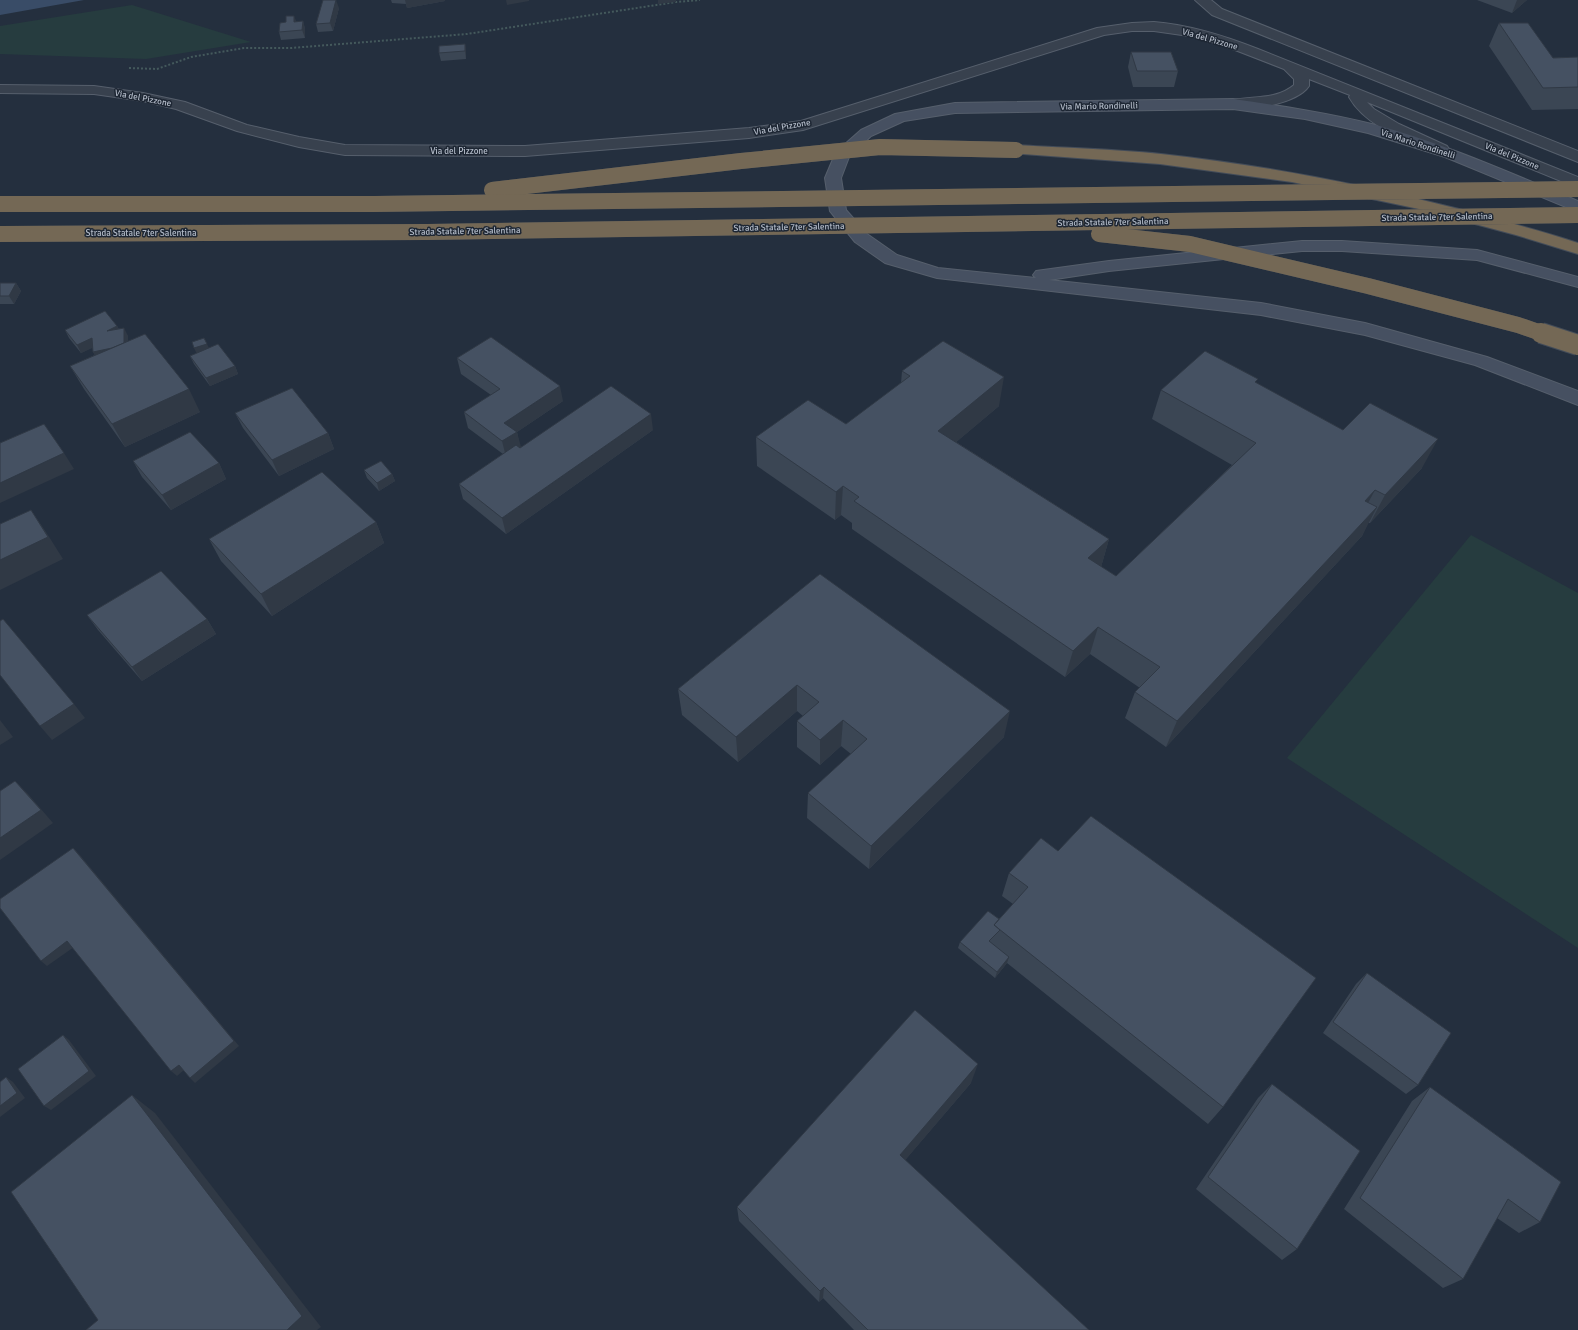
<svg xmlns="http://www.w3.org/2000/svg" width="1578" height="1330" viewBox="0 0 1578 1330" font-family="Signika,sans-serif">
  <rect width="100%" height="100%" fill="#242f3e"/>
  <g fill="#263c3f">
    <path d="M132 5 251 42 146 59 0 54V26Z"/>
    <path d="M1471 535 1578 593V948L1287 758Z"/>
  </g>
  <path fill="#394c67" d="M0 0H84L0 15Z"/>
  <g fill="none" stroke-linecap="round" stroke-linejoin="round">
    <g stroke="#565f6c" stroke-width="2">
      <path id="lane" d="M1195 0H1211L1222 9 1578 151V162L1212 15Z"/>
    </g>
    <g stroke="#565f6c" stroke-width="2">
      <path id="street" d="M1154 22C1191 25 1225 36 1258 49L1578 177V188L1367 102 1374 109 1399 124 1447 146 1449 149 1447 152 1441 154 1435 152C1405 139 1366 127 1349 97L1350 95 1309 79V86C1297 104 1248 112 1228 107L1225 104 1228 101C1251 95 1275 101 1294 85V79L1284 69 1230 48 1196 37 1154 31H1132L1104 35 803 130 749 138 525 156 345 155 299 147 237 131 176 109 143 101 94 94 0 93V85L94 86 143 93 185 102 247 125 299 137 345 145 525 146 749 128 801 121 1097 28 1132 23Z"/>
    </g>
    <g stroke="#565f6c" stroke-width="2">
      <path id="secondary" d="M1233 99C1281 106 1329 113 1376 125 1446 144 1512 174 1578 201V212L1445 157 1368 133 1305 119 1233 109 955 113 904 121 871 136 849 157 841 178 846 210 867 234 897 255 938 268 1036 278 1033 275 1036 271 1109 261 1302 241H1342L1477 250 1578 277V287L1477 260 1342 251H1302L1109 271 1049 280 1261 303 1365 323 1487 357 1578 391V405L1475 365 1365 335 1261 315 937 278 885 263 855 242 830 211 825 178 836 152 861 130 895 114 955 103Z"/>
    </g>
    <g stroke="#434c59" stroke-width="2">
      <path id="highway" d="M1016 145C1064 148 1113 149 1161 154 1262 165 1361 184 1459 209 1499 220 1539 230 1578 243V254L1516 235 1419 209 1292 182 1160 164 1010 153 1008 150 1010 147Z"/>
    </g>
    <path stroke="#44595c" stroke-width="2" stroke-dasharray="2 2" stroke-linecap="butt" d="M129 68 157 69 191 57 244 48H291L467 34 676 2 700 0"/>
    <use href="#lane" fill="#38414e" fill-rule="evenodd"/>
    <use href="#street" fill="#38414e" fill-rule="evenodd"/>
    <use href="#secondary" fill="#465061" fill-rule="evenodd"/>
    <use href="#highway" fill="#746855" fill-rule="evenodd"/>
    <g stroke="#434c59" stroke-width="16" stroke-linecap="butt">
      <g id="highway-bridge-far1">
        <path d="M492 190 741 161 880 147 1016 150"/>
        <path d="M0 204H374L1578 189"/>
        <path d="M0 234 427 232 1578 215"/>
        <path d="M1099 234 1190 244 1368 286 1518 325 1544 334"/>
      </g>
    </g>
    <g stroke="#434c59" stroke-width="22" stroke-linecap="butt">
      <path id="highway-bridge" d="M1541 333 1578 345"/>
    </g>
    <use href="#highway-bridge-far1" stroke="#746855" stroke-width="16"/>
    <use href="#highway-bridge" stroke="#746855" stroke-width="20"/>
  </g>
  <g fill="#3b4654">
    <path d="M391 0H445V1L407 8 406 4 392 3Z"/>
    <path d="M1477 0H1527L1512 13Z"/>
    <path d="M339 8 333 31 318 32 316 24Z"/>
    <path d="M303 21 305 29V38L281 40 279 32 296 22Z"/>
    <path d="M1499 23 1553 58 1578 57V109L1532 110 1489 46Z"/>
    <path d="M465 44 466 51V59L441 61 439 53Z"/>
    <path d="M1131 52 1178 71 1174 87H1133L1128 67Z"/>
    <path d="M0 283H16L21 291 14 304H0Z"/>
    <path d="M117 326 119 329 128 336V341L200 412 125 447 84 389 70 366 95 355 93 352V347L81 353 69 338 65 330Z"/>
    <path d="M209 348 235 366 238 374 210 386 194 364 190 356Z"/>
    <path d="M457 358 563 401 517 432 520 447 653 430 506 534 463 499 459 484 503 454 468 428 464 412 491 395 461 374Z"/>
    <path d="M902 371 999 406 956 442 1109 539 1101 567 1116 576 1232 465 1152 419 1161 390 1256 383 1343 430 1422 468 1370 523H1368L1362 536 1166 747 1125 718 1135 692 1140 688 1090 654 1065 677 852 529V523L841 515 835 520 757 466 756 437 846 424 901 383Z"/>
    <path d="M235 413 328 433 334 449 279 476 243 428Z"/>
    <path d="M133 461 219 463 226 479 171 510 142 477Z"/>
    <path d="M364 470 392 474 395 481 379 491 367 478Z"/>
    <path d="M376 522 384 543 272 616 221 561 209 539Z"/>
    <path d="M820 574 1004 737 869 869 807 818 808 793 851 754 841 746 820 765 797 747V721L803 716 797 711 738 762 682 715 678 689Z"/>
    <path d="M87 615 207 619 216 634 142 681 98 630Z"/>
    <path d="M1041 838 1223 1107 1208 1124 1007 963 995 978 958 948 960 942 999 919 1013 904 1002 896 1009 873Z"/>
    <path d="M1367 973 1418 1085 1406 1094 1323 1033 1356 984Z"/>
    <path d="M971 1083 905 1160 1089 1330H854L823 1298 819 1302 739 1221 737 1207Z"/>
    <path d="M1272 1084 1297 1249 1282 1260 1196 1189 1258 1098Z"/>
    <path d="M1430 1087 1540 1222 1519 1233 1497 1218 1463 1279 1443 1288 1344 1209 1412 1101Z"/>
  </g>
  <g fill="#303945">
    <path d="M336 0 339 8 333 31 330 23Z"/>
    <path d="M405 0H445V1L407 8Z"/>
    <path d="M506 0H529V1L507 5Z"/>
    <path d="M658 0H676V2L658 4Z"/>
    <path d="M1517 0H1527L1512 13Z"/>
    <path d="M294 16 297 23 294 22Z"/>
    <path d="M303 21 305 29V38L302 30Z"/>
    <path d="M465 44 466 51V59L465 51Z"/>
    <path d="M16 283 21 291 14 304 9 296Z"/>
    <path d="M117 326 122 334 107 331Z"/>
    <path d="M124 328 128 336V354L98 360 93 352Z"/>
    <path d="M92 338 97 346 81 353 77 345Z"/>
    <path d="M207 344 211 352 198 356 194 348Z"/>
    <path d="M235 366 238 374 210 386 206 378Z"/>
    <path d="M1004 377 999 406 935 460 938 431Z"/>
    <path d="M560 386 563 401 517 432 521 447 506 457 502 441 504 423Z"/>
    <path d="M189 389 200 412 125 447 112 424Z"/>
    <path d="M651 414 653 430 506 534 502 518Z"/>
    <path d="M328 433 334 449 279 476 272 460Z"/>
    <path d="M1438 439 1422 468 1370 523 1385 495Z"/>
    <path d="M64 453 74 469 0 503V483Z"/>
    <path d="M219 463 226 479 171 510 162 495Z"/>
    <path d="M392 474 395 481 379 491 377 483Z"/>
    <path d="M843 486 841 515 835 520 836 492Z"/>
    <path d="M1375 490 1360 518 1365 501Z"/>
    <path d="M1377 507 1362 536 1166 747 1177 721Z"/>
    <path d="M31 510 46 532 63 559 0 590V560Z"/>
    <path d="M376 522 384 543 272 616 261 594Z"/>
    <path d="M1109 539 1101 567 1088 558Z"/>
    <path d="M207 619 216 634 142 681 132 667Z"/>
    <path d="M1098 627 1090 654 1065 677 1073 651Z"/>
    <path d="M797 685V711L738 762 736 737Z"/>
    <path d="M74 704 85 718 52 740 40 726Z"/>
    <path d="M1010 711 1004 737 869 869 871 846Z"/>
    <path d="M0 720 13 737 0 745Z"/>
    <path d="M843 720 841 746 820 765V740Z"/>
    <path d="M15 781 28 794 53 823 0 860V838Z"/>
    <path d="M73 848 79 854 239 1046 195 1083 190 1078Z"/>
    <path d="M67 941 74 947 47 966 41 961Z"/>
    <path d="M1009 957 1007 963 995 978 997 972Z"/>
    <path d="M63 1035 69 1040 96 1076 51 1110 44 1106Z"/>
    <path d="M978 1064 971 1083 896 1171 900 1155Z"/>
    <path d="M179 1065 184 1070 177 1076 171 1071Z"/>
    <path d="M6 1077 13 1082 25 1098 0 1117V1106Z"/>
    <path d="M132 1095 155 1113 321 1327 317 1330H287Z"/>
    <path d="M824 1287 823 1298 819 1302 820 1291Z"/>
  </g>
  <g fill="#455162" stroke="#303945">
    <path d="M323 0H336L330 23 316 24Z"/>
    <path d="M286 16H294V22L303 21 302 30 279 32 280 23 286 22Z"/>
    <path d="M1499 23H1528L1553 58 1578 57V87L1543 88Z"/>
    <path d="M465 44V51L439 53V46Z"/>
    <path d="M1131 52H1171L1178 71H1137Z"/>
    <path d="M0 283H16L9 296H0Z"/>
    <path d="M105 311 117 326 107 331 124 328V343L112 348 93 352 92 338 77 345 65 330Z"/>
    <path d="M145 334 189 389 112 424 70 366Z"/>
    <path d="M491 337 560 386 504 423 517 432 502 441 464 412 500 389 457 358Z"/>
    <path d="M204 338 207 344 194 348 192 342Z"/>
    <path d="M943 341 1004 377 938 431 1109 539 1088 558 1116 576 1256 443 1161 390 1205 351 1258 379 1255 382 1343 430 1370 403 1438 439 1385 495 1375 490 1365 501 1377 507 1177 721 1135 692 1160 667 1098 627 1073 651 854 501 859 497 843 486 836 492 756 437 808 400 846 424 910 376 902 371Z"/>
    <path d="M218 344 235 366 206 378 190 356Z"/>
    <path d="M611 386 651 414 502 518 459 484 516 445 520 448Z"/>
    <path d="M292 388 328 433 272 460 235 413Z"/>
    <path d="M44 424 64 453 0 483V443Z"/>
    <path d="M190 432 219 463 162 495 133 461Z"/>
    <path d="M381 461 392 474 377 483 364 470Z"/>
    <path d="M322 472 376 522 261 594 209 539Z"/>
    <path d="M31 510 48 537 0 560V524Z"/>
    <path d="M161 571 207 619 132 667 87 615Z"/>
    <path d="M820 574 1010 711 871 846 808 793 867 739 843 720 820 740 797 721 819 702 797 685 736 737 678 689Z"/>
    <path d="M3 619 74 704 40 726 0 675V621Z"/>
    <path d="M15 781 41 810 0 838V791Z"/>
    <path d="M1091 816 1316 978 1223 1107 994 925 1028 887 1009 873 1041 838 1058 851Z"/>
    <path d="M73 848 234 1041 190 1078 179 1065 171 1071 67 941 41 961 0 908V899Z"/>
    <path d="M988 911 999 919 994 925 1000 930 989 941 1009 957 997 972 960 942Z"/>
    <path d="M1367 973 1451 1033 1418 1085 1333 1022Z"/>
    <path d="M915 1010 978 1064 900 1155 1089 1330H868L824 1287 820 1291 737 1207Z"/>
    <path d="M63 1035 89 1071 44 1106 18 1069Z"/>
    <path d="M6 1077 17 1093 0 1106V1082Z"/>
    <path d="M1272 1084 1360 1151 1297 1249 1208 1177Z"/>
    <path d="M1430 1087 1561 1182 1540 1222 1508 1199 1463 1279 1360 1198Z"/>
    <path d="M132 1095 302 1316 287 1330H86L98 1320 11 1192Z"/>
  </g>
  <g text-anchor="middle" stroke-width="3" stroke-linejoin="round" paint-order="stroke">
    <g font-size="9" fill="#b4bcc9" stroke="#1d2633">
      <text transform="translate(1210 39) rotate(16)" y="3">Via del Pizzone</text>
      <text transform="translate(143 98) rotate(11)" y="3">Via del Pizzone</text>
      <text transform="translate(1099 106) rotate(-1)" y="3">Via Mario Rondinelli</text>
      <text transform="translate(782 127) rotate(-10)" y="3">Via del Pizzone</text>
      <text transform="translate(1418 144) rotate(18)" y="3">Via Mario Rondinelli</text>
      <text x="459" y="154">Via del Pizzone</text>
      <text transform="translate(1512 156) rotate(22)" y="3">Via del Pizzone</text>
      <text transform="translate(1437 217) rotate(-1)" y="3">Strada Statale 7ter Salentina</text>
      <text transform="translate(1113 222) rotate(-1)" y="3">Strada Statale 7ter Salentina</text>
      <text transform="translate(789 227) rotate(-1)" y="3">Strada Statale 7ter Salentina</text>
      <text transform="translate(465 231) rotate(-1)" y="3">Strada Statale 7ter Salentina</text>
      <text x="141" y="236">Strada Statale 7ter Salentina</text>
    </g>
  </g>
</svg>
